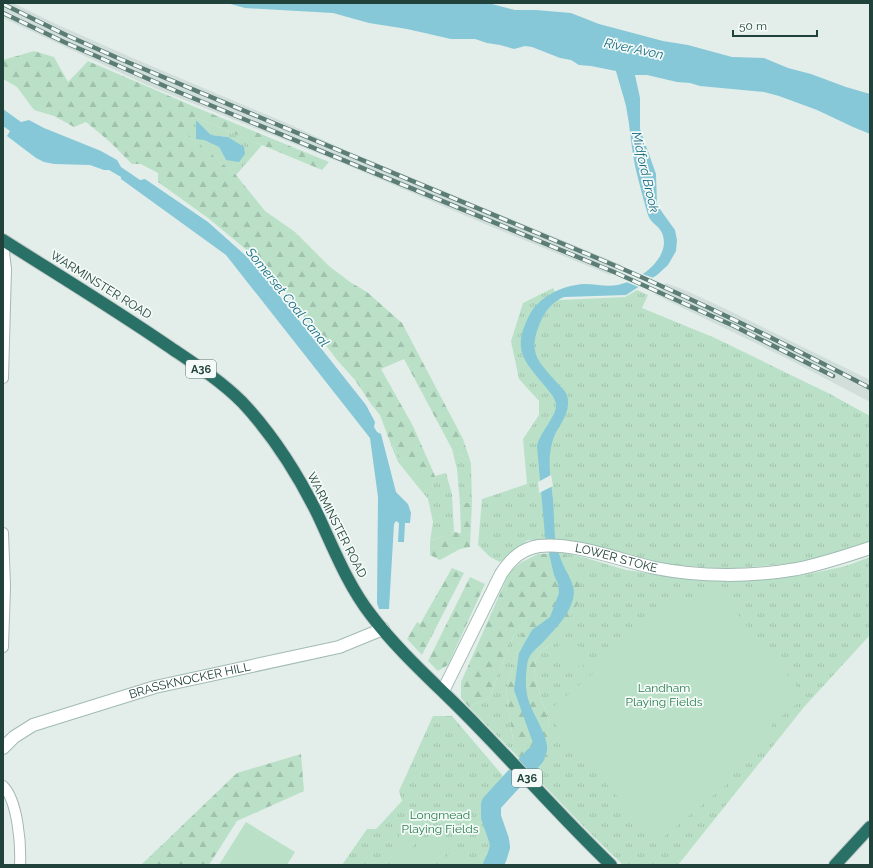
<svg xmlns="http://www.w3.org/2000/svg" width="873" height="868" viewBox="0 0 873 868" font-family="Raleway,sans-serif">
  <defs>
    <pattern id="grass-tufts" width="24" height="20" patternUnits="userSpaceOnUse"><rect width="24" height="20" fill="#bae1c7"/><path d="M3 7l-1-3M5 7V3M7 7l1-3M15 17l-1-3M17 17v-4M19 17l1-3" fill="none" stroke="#a0c2ac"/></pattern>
    <pattern id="forest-firs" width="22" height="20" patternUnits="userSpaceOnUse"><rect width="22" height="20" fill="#bae1c7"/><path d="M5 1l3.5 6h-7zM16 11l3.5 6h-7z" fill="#a0c2ac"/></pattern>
  </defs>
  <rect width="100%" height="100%" fill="#e3eeea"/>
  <g fill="#d1ded9">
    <path d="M3 3H13L56 24 135 59 291 125 343 149 622 265 610 275 492 227 342 163 147 85 3 18Z"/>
    <path d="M666 283 687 291 728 310 870 380V402L788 359 654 294Z"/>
  </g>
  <g fill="url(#grass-tufts)" fill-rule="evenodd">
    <path d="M194 117 262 145 236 175 185 133ZM198 122 211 135 228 137 226 160 219 147 204 140Z"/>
    <path d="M553 288 559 300 625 297 637 290 648 295 642 308 715 338 830 394 870 416V541L805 562 728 569 663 564 562 541 528 540 500 562 490 557 478 545 482 499 527 484 523 439 539 415V401L519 379 511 341 523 303Z"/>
    <path d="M390 442 399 455 432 487 435 476 446 473 452 494 454 532 430 541 433 522 428 499 398 462Z"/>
    <path d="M452 449 471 463 472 502 460 504 457 469Z"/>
    <path d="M564 553 583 557 626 570 701 580 804 575 846 566 870 557V635L804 707 678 865H623L590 833 534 775 543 764 550 725 534 675 536 659 539 653 549 645 569 564Z"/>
    <path d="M528 615 506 690 515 754 469 707 489 698 513 637Z"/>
    <path d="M433 716H452L504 777C496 786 486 795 483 808 479 822 493 836 492 850 491 855 489 860 488 865H342L367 829H376L402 801 399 791Z"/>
  </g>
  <g fill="url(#forest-firs)">
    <path d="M34 51 54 57 68 82 88 61 195 107 329 162 322 170 194 117 186 133 236 175 265 211 295 232 329 266 350 282 367 292 402 323 463 439 471 463 452 449 404 359 381 369 413 426 435 476 432 487 429 488 399 455 390 442 380 415 371 404 355 380 337 360 266 266 208 218 158 182V173L141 164H132L109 141 86 122 74 127 54 116 34 110 17 87 3 79V60Z"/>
    <path d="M472 502 470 547 460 549 440 560 430 555V541L454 532 461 533 460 504Z"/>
    <path d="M564 553 580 584 581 595 577 605 565 628 549 645 539 653 536 659 534 675 550 725 552 747 543 764 534 775 515 754 506 690 527 617 513 637 489 698 469 707 461 698V682L509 573 520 563 538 554Z"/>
    <path d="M452 568 464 573 422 655 407 639 417 622 420 624Z"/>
    <path d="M470 577 485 584 448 665 438 671 428 661Z"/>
    <path d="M301 754 304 791 237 821 209 865H141L237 773Z"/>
  </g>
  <g fill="#bae1c7">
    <path d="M711 582 805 697 772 724 762 744 729 772 734 778 657 843 546 713 597 670 601 660 651 617 676 603H685Z"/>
    <path d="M563 638 590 652 582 668 555 654Z"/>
    <path d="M411 819 425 829 403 861 389 851Z"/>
    <path d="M246 822 295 852 287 865H219Z"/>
    <path d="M433 832 448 842 432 865H412L411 864Z"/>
    <path d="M454 846 468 856 463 865H441Z"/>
  </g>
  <g fill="#86c8d8">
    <path d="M227 3H488L515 10H536L571 13 599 24 663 41 688 45 732 57 764 58 788 68 811 74 846 87 870 94V134L853 127 817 110 779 96 764 92 700 86 690 83 677 82 647 75H635L640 98V129L656 174 657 204 662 212 675 230 677 240 676 251 668 265 657 275 626 295 564 297C552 302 545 311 540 323 527 354 539 362 558 384 564 390 568 393 568 402 569 417 555 429 552 443 547 464 551 480 553 500 554 513 554 525 555 537 557 548 560 559 565 569 571 581 577 588 572 602 568 616 555 629 546 639 538 648 528 653 527 665 525 679 525 694 531 707 536 719 549 739 547 751 546 758 531 771 526 777L518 769 528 758 533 743 514 690 519 653 532 630 550 617 559 593 558 584 554 575 545 536 537 446C540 433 556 416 556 406 556 399 552 395 548 390 527 363 510 353 529 316 538 297 563 285 584 284 595 284 607 287 617 285 636 282 663 264 664 243 664 226 652 226 648 215 643 199 639 182 635 166 631 146 630 126 626 106 623 94 619 83 616 71L591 66 579 65 571 60 560 58 532 47 525 46 514 49 500 45 487 43 475 39H451L407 29 369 23 333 13 245 8Z"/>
    <path d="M3 109 21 122 29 120 44 128 101 151 117 160 121 167 140 180 145 179 208 222 245 255 259 270 366 405 375 422 374 427 377 432 381 434 396 492 408 504 411 513 410 523H405L404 542H398L399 523 396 521 394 524 389 609H379L377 603 378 497 370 438 226 255 121 179V177L109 170H104L90 165 54 164 44 162 36 158 7 136 10 131 3 126Z"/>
    <path d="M196 121 198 122 211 135 228 137 244 147 245 154 239 162 226 160 219 147 204 140 196 139Z"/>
  </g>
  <g fill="#e3eeea">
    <path d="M640 273 656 279 641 288 624 281Z"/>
    <path d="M551 475 553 486 539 493 538 482Z"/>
  </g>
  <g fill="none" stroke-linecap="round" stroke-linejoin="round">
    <path stroke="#86c8d8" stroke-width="20" d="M493 865 497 857 500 847 499 840 491 817V804L535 756"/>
    <g stroke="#a5b7b2" stroke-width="12">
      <g id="street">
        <path d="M3 244 6 269 3 378"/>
        <path d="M3 533 5 586 3 647"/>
        <path d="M3 786C18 801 21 845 20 865"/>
      </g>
    </g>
    <g stroke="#a0bbb3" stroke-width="14">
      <g id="secondary">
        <path id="s1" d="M443 691 501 574C511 559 521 549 539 546 574 542 619 560 655 568 700 577 751 577 797 569 822 564 846 556 870 548"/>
        <path id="s2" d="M3 748 14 737 33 725 155 687 339 647 383 629"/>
      </g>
    </g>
    <g stroke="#c1cac8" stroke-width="14">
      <g id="highway">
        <path d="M3 240C58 275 114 309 168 346 193 363 220 380 242 402 272 434 297 473 317 513 333 547 347 584 371 615 402 656 443 690 478 727 523 773 565 821 611 865"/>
        <path d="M835 865 870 827"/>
      </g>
    </g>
    <use href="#street" stroke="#fff" stroke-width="10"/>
    <use href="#secondary" stroke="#fff" stroke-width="12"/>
    <use href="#highway" stroke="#297166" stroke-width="12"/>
    <g stroke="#5b7d76" stroke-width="4.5">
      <g id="rail">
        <path d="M3 4 66 35 120 59 597 258C690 297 780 341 870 388"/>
        <path d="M3 13 64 42 176 91 614 272 734 326 833 376"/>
      </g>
    </g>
    <use href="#rail" stroke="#f4faf7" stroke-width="3" stroke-dasharray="9" stroke-linecap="butt"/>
  </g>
  <g text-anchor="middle" stroke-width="3.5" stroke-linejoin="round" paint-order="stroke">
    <g fill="#f4faf7" stroke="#607973" stroke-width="1">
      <rect x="186" y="360" width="30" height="18" rx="3"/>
      <rect x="512" y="769" width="30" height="18" rx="3"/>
    </g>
    <g font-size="11" font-weight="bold" fill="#21423a">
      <text x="201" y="373">A36</text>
      <text x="527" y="782">A36</text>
    </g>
    <g font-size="12" fill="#21423a" stroke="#f4faf7">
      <text transform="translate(101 285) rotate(32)" y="4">WARMINSTER ROAD</text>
      <text transform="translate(337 525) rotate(63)" y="4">WARMINSTER ROAD</text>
      <text dy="4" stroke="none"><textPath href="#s1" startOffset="258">LOWER STOKE</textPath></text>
      <text dy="4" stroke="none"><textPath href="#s2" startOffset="201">BRASSKNOCKER HILL</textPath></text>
    </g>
    <g font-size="12" fill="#277d4c" stroke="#f4faf7">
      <text x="664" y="692">Landham<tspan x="664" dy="14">Playing Fields</tspan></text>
      <text x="440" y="819">Longmead<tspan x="440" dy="14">Playing Fields</tspan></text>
    </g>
    <g font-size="13" font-style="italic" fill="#146c84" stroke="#f4faf7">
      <text transform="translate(634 48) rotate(12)" y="5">River Avon</text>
      <text transform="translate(646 172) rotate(77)" y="5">Midford Brook</text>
      <text transform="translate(288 297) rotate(51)" y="5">Somerset Coal Canal</text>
    </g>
  </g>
  <rect width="873" height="868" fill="none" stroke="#21423a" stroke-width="8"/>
  <path d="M733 30v6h84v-6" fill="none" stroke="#21423a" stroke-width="2"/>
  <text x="739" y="30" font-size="12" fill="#21423a" stroke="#f4faf7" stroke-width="3" paint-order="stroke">50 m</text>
</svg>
